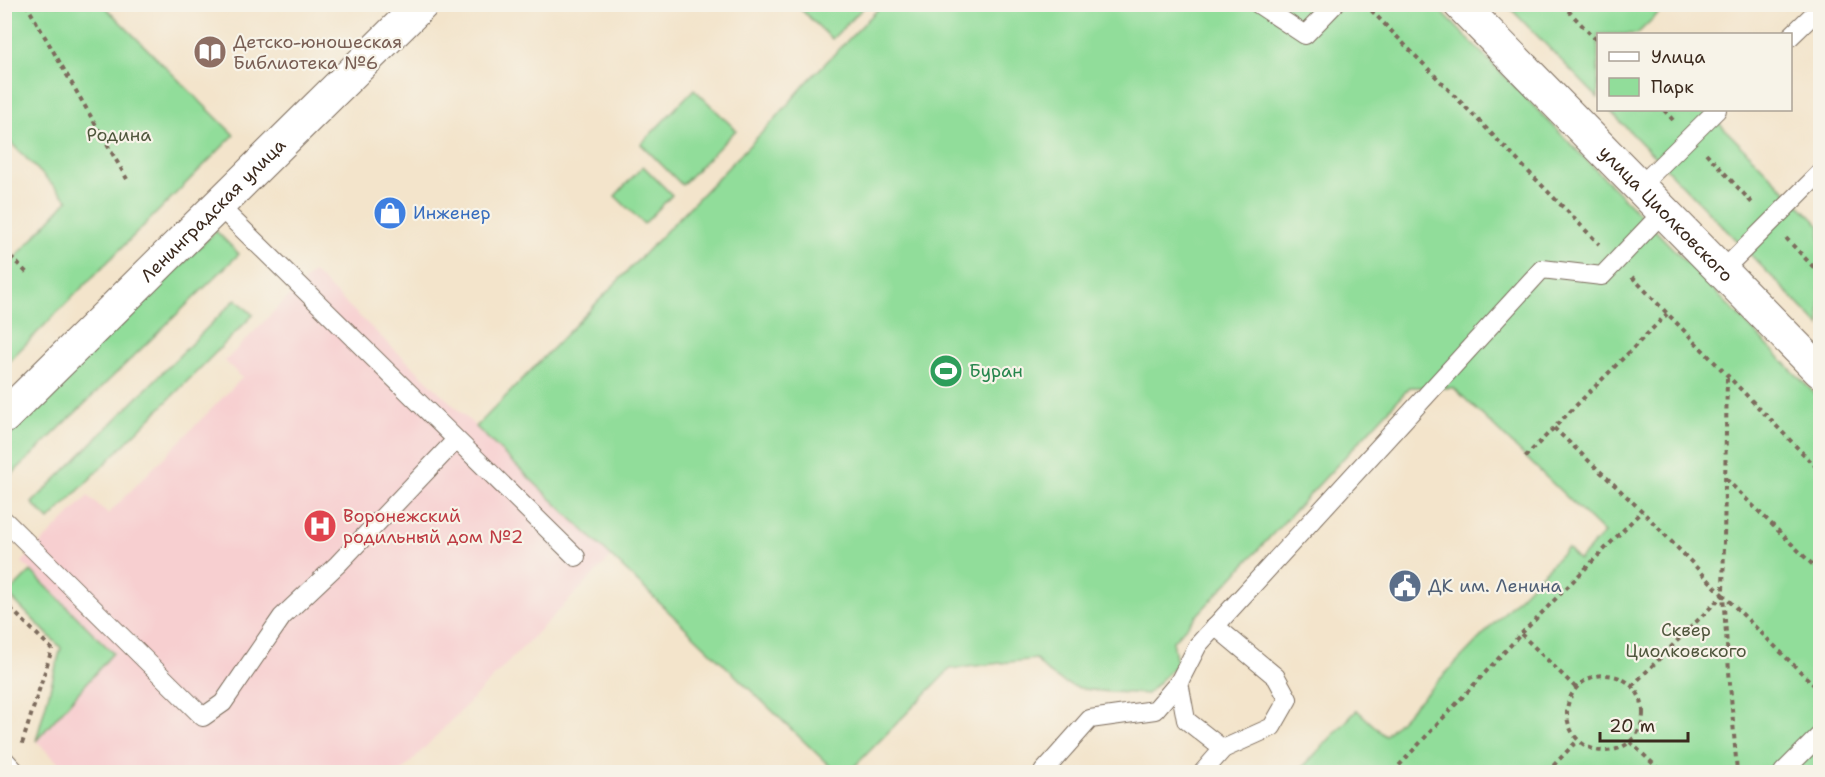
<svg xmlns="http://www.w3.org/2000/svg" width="1825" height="777" viewBox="0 0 1825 777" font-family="'Shantell Sans',sans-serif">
  <rect width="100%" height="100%" fill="#f7f3e8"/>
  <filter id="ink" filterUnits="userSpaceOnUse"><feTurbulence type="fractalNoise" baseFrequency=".0167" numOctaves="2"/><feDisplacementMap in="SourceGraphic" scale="12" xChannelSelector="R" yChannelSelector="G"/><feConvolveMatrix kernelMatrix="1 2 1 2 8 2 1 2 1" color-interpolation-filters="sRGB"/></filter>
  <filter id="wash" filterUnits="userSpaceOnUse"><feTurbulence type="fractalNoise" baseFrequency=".008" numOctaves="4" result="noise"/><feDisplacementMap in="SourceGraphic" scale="24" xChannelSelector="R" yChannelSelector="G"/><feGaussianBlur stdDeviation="1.35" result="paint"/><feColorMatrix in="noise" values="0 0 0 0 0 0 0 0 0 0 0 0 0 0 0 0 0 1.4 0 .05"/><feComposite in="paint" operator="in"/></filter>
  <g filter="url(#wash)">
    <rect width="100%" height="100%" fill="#f3e4cb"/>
    <path fill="#f7cfd0" d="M313 272 612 556 401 772H68L36 741 113 653 22 562 88 496 108 514 242 378 225 361Z"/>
    <g fill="#91dd9a" stroke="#66845c" stroke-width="1.5">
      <path d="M5 4 103 5 234 135 5 365V269L68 200 5 137Z"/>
      <path d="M796 5H866L832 39Z"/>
      <path d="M882 5H1435L1820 399V769L1817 772H1298L1357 710 1385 736 1567 548 1579 560 1604 533 1454 388 1410 387 1173 641 1177 664 1147 694C1104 690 1064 697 1036 659L950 669 849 772H836L476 427 776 118 806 83Z"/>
      <path d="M1507 5H1667L1637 34H1598V98Z"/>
      <path d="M694 89 736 130 682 185 641 144Z"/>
      <path d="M1609 110H1706L1820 226V326Z"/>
      <path d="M643 166 672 195 644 224 615 196Z"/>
      <path d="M216 231 239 254 6 480 5 437Z"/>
      <path d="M236 299 253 315 49 520 32 503Z"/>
      <path d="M31 571 113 653 36 741 61 648 8 594Z"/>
    </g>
  </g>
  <g filter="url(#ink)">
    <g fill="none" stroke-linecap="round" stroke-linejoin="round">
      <g stroke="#7b6b5b" stroke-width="20">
        <g id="service">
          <path d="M1258 4 1305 35 1335 4"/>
          <path d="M1790 37 1820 8"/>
          <path d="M1640 186 1717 110"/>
          <path d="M220 207 576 557"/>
          <path d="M1722 271 1820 173"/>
          <path d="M4 520 203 717 223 703 282 617 338 564 456 440"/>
          <path d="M1179 682 1186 720 1223 749 1272 727 1288 699 1276 677 1215 626"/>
          <path d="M4 759 16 772"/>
          <path d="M1043 772 1090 719 1155 710 1179 682 1198 645 1542 269 1602 276 1664 211"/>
          <path d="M1203 772 1223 749"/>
          <path d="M1783 772 1820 735"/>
        </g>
      </g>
      <g stroke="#7b6b5b" stroke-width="35">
        <g id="tertiary">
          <path id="s1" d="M1460 4 1820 371"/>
        </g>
      </g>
      <g stroke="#7b6b5b" stroke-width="35">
        <g id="secondary">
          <path id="s2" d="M4 417 422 4"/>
        </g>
      </g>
      <g stroke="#7b6b5b" stroke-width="4" stroke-dasharray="4.5 4.5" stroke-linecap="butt">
        <path d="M26 4 127 179"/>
        <path d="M1365 4 1599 244"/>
        <path d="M1562 4 1598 42"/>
        <path d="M1664 110 1673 120"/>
        <path d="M1706 153 1754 205"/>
        <path d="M1786 238 1820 274"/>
        <path d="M4 250 29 275"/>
        <path d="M1632 277 1820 471"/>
        <path d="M1727 378 1723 595 1820 691"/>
        <path d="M1554 428 1642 511 1723 595 1737 772"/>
        <path d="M1525 457 1667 314"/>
        <path d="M1726 479 1820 572"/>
        <path d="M4 602 52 649 22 744"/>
        <path d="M1521 634 1576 688"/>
        <circle cx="1605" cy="713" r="38"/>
        <path d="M1632 686 1722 596"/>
        <path d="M1630 742 1662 772"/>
        <path d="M1393 772 1521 634 1642 511"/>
        <path d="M1547 772 1578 740"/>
      </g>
      <use href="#service" stroke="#fff" stroke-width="18"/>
      <use href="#tertiary" stroke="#fff" stroke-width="33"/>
      <use href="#secondary" stroke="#fff" stroke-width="33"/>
    </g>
  </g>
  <defs>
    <g id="library-disc" transform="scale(1.725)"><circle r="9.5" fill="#8d6e63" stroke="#f7f3e8"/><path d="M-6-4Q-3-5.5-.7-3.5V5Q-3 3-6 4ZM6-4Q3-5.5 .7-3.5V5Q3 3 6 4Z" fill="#fff"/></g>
    <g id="shop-disc" transform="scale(1.725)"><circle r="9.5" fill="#3f7fe0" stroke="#f7f3e8"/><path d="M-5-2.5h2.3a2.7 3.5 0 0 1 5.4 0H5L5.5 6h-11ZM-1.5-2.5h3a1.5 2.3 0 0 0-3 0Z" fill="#fff"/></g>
    <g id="stadium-disc" transform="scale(1.725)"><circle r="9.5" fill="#2e9e5b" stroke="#f7f3e8"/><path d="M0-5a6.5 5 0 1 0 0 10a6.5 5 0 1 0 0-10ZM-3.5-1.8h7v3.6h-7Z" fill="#fff"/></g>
    <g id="hospital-disc" transform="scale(1.725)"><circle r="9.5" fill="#e0444e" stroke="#f7f3e8"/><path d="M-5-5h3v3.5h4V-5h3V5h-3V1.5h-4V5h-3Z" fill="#fff"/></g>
    <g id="civic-disc" transform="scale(1.725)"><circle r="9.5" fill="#5c6f8a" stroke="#f7f3e8"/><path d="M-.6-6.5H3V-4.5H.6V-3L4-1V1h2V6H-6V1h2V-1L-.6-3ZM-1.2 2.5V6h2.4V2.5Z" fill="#fff"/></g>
  </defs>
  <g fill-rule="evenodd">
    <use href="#library-disc" x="210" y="52"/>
    <use href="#shop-disc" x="390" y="213"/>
    <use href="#stadium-disc" x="946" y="371"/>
    <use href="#hospital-disc" x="320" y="526"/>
    <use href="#civic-disc" x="1405" y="586"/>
  </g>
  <g text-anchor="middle" stroke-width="4.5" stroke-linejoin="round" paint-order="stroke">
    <g font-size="18" fill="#785e54" stroke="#f7f3e8" text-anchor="start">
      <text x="233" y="48">Детско-юношеская<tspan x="233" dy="21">Библиотека №6</tspan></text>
    </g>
    <g font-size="18" fill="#50573d" stroke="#f7f3e8">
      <text x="119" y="141">Родина</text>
      <text x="1686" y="636">Сквер<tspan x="1686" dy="21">Циолковского</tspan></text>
    </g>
    <g font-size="18" fill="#3b2a1e" stroke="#f7f3e8">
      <text dy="6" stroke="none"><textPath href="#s2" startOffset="294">Ленинградская улица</textPath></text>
      <text dy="6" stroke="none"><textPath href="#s1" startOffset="294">улица Циолковского</textPath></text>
    </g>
    <g font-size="18" fill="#366cbe" stroke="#f7f3e8" text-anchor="start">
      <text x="413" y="219">Инженер</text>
    </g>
    <g font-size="18" fill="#27864d" stroke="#f7f3e8" text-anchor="start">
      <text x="969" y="377">Буран</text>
    </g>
    <g font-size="18" fill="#be3a42" stroke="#f7f3e8" text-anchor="start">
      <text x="343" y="522">Воронежский<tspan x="343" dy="21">родильный дом №2</tspan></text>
    </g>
    <g font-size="18" fill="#4e5e75" stroke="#f7f3e8" text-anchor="start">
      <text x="1428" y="592">ДК им. Ленина</text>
    </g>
  </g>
  <rect width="1825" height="777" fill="none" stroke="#f7f3e8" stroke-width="24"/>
  <rect x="1597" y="33" width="195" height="78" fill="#f7f3e8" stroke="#aca397" stroke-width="1.5"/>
  <rect x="1609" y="52" width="30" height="9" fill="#ffffff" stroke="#aca397" stroke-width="1.5"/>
  <text x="1651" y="63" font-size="18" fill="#3b2a1e">Улица</text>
  <rect x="1609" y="78" width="30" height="18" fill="#91dd9a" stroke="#aca397" stroke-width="1.5"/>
  <text x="1651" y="93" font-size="18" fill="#3b2a1e">Парк</text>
  <path d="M1600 732v9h88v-9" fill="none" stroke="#3b2a1e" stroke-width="3"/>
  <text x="1609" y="732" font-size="18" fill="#3b2a1e" stroke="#f7f3e8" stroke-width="4.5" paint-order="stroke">20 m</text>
</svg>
